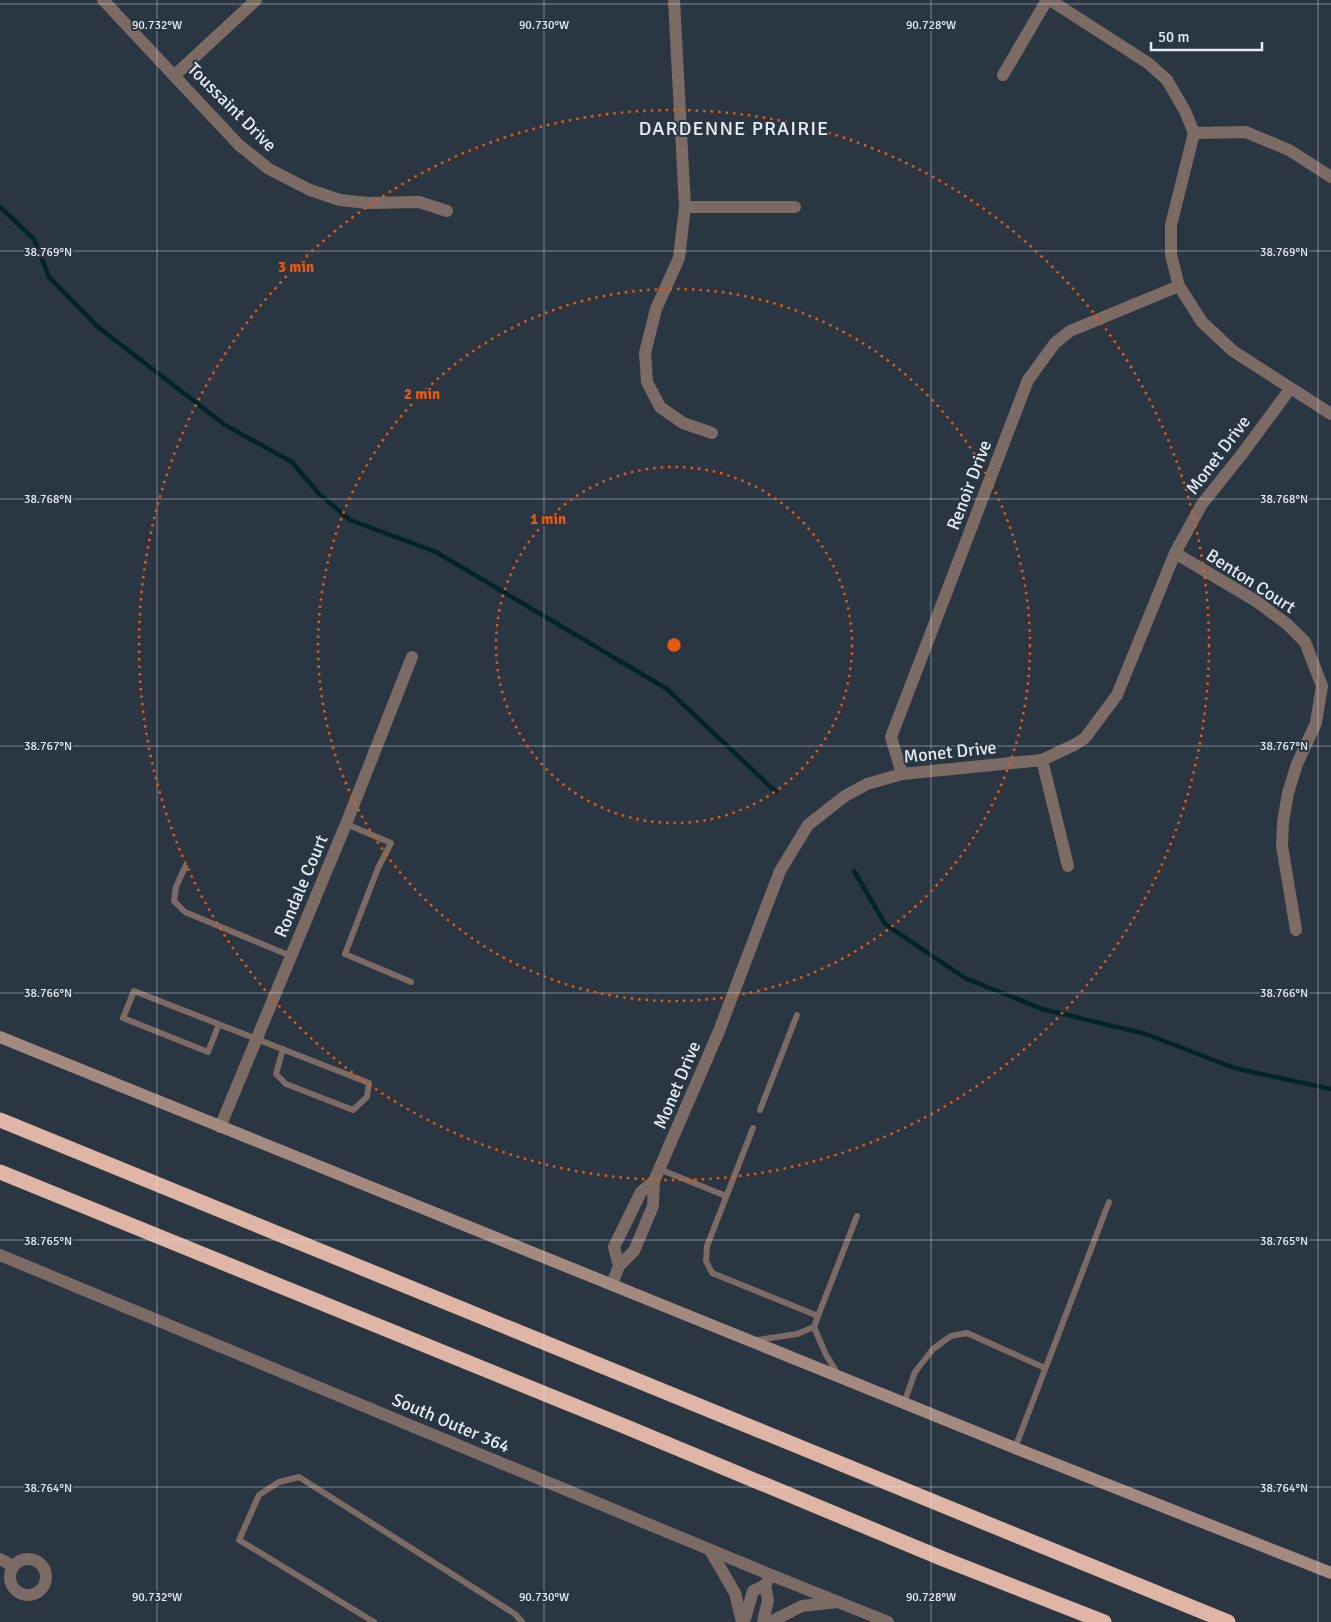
<svg xmlns="http://www.w3.org/2000/svg" width="1331" height="1622" viewBox="0 0 1331 1622" font-family="Signika,sans-serif">
  <rect width="100%" height="100%" fill="#2b3643"/>
  <g fill="none" stroke-linecap="round" stroke-linejoin="round">
    <g stroke="#002428" stroke-width="4.5">
      <path d="M0 207 34 239 49 277 98 327 225 425 292 462 319 494 350 520 436 552 667 689 776 792"/>
      <path d="M854 871 885 924 965 978 1042 1009 1146 1034 1234 1068 1331 1089"/>
    </g>
    <g stroke="#7c6b65" stroke-width="6">
      <path d="M346 824 391 843 378 868 345 954 411 982"/>
      <path d="M185 867 176 887 174 901 185 912 291 956"/>
      <path d="M219 1024 208 1052 123 1018 134 991 369 1083 367 1097 353 1110 286 1084 276 1074 283 1049"/>
      <path d="M760 1110 797 1015"/>
      <path d="M753 1128 707 1246 706 1261 712 1273 818 1316 814 1327 826 1355 838 1374"/>
      <path d="M659 1169 726 1196"/>
      <path d="M818 1316 857 1216"/>
      <path d="M757 1340 797 1334 814 1327"/>
      <path d="M904 1403 915 1372 933 1349 951 1336 967 1333 1045 1368"/>
      <path d="M1015 1448 1109 1202"/>
      <path d="M374 1622 239 1540 259 1495 279 1482 299 1477 515 1614 522 1622"/>
    </g>
    <g stroke="#7c6b65" stroke-width="12">
      <path d="M103 0 239 145 269 169 310 190 340 200 368 203 419 202 447 211"/>
      <path d="M674 0 685 207 679 258 656 309 645 353 647 382 660 407 683 423 712 433"/>
      <path d="M1050 0 1148 63 1167 80 1185 111 1194 133 1171 225V255L1179 286 1202 322 1233 351 1331 414"/>
      <path d="M175 75 256 0"/>
      <path d="M1003 75 1047 0"/>
      <path d="M1194 133 1246 132 1289 150 1331 177"/>
      <path d="M685 207H795"/>
      <path d="M1175 553 1256 601 1287 624 1305 642 1322 686 1316 723 1297 764 1288 793 1283 822 1282 846 1296 930"/>
      <path d="M1042 760 1068 866"/>
      <path d="M902 774 891 737 1028 380 1055 343 1070 331 1179 286"/>
      <path d="M220 1127 346 824 412 657"/>
      <path d="M619 1266 614 1247 641 1192 654 1181"/>
      <path d="M612 1284 619 1266 634 1251 653 1206 654 1181 719 1031 780 871 808 825 845 796 867 784 902 774 1042 760 1074 745 1085 738 1117 695 1175 553 1202 504 1242 454 1290 389"/>
      <path d="M710 1550 735 1593 742 1622"/>
      <circle cx="28" cy="1577" r="18"/>
      <path d="M0 1559 13 1566"/>
      <path d="M744 1622 753 1591 765 1585 771 1575"/>
      <path d="M763 1622 768 1600 765 1585"/>
      <path d="M770 1622 802 1606 838 1602"/>
    </g>
    <path stroke="#7c6b65" stroke-width="12" d="M0 1255 771 1575 888 1622"/>
    <path stroke="#a4897f" stroke-width="12" d="M0 1037 1015 1448 1331 1573"/>
    <g stroke="#dfb5a5" stroke-width="15">
      <path d="M0 1120 1228 1622"/>
      <path d="M0 1172 624 1426 941 1558 1104 1622"/>
    </g>
  </g>
  <path fill="none" stroke="#e4ecf4" stroke-width="1" stroke-opacity="0.45" d="M157 0V1622M544 0V1622M931 0V1622M1318 0V1622M0 4H1331M0 251H1331M0 499H1331M0 746H1331M0 993H1331M0 1240H1331M0 1487H1331"/>
  <g fill="none" stroke="#e8590c" stroke-width="2.5" stroke-dasharray="2.5 5">
    <circle cx="674" cy="645" r="178"/>
    <circle cx="674" cy="645" r="356"/>
    <circle cx="674" cy="645" r="535"/>
  </g>
  <g text-anchor="middle" stroke-width="4" stroke-linejoin="round" paint-order="stroke">
    <g font-size="18" fill="#e4ecf4" stroke="#2b3643">
      <text transform="translate(232 107) rotate(45)" y="6">Toussaint Drive</text>
      <text transform="translate(1218 455) rotate(-53)" y="6">Monet Drive</text>
      <text transform="translate(969 485) rotate(-69)" y="6">Renoir Drive</text>
      <text transform="translate(1251 581) rotate(33)" y="6">Benton Court</text>
      <text transform="translate(950 752) rotate(-6)" y="6">Monet Drive</text>
      <text transform="translate(301 886) rotate(-67)" y="6">Rondale Court</text>
      <text transform="translate(677 1085) rotate(-67)" y="6">Monet Drive</text>
      <text transform="translate(451 1423) rotate(23)" y="6">South Outer 364</text>
    </g>
    <g font-size="20" letter-spacing="1" fill="#e4ecf4" stroke="#2b3643">
      <text x="734" y="135">DARDENNE PRAIRIE</text>
    </g>
  </g>
  <g font-size="12" text-anchor="middle" fill="#e4ecf4" stroke="#2b3643" stroke-width="4" stroke-linejoin="round" paint-order="stroke">
    <text x="157" y="29">90.732°W</text>
    <text x="544" y="29">90.730°W</text>
    <text x="931" y="29">90.728°W</text>
    <text x="48" y="256">38.769°N</text>
    <text x="1284" y="256">38.769°N</text>
    <text x="48" y="503">38.768°N</text>
    <text x="1284" y="503">38.768°N</text>
    <text x="48" y="750">38.767°N</text>
    <text x="1284" y="750">38.767°N</text>
    <text x="48" y="997">38.766°N</text>
    <text x="1284" y="997">38.766°N</text>
    <text x="48" y="1245">38.765°N</text>
    <text x="1284" y="1245">38.765°N</text>
    <text x="48" y="1492">38.764°N</text>
    <text x="1284" y="1492">38.764°N</text>
    <text x="157" y="1601">90.732°W</text>
    <text x="544" y="1601">90.730°W</text>
    <text x="931" y="1601">90.728°W</text>
  </g>
  <circle cx="674" cy="645" r="8" fill="#e8590c" stroke="#2b3643" stroke-width="2.5"/>
  <g font-size="15" text-anchor="middle" font-weight="bold" fill="#e8590c" stroke="#2b3643" stroke-width="4" stroke-linejoin="round" paint-order="stroke">
    <text x="296" y="272">3 min</text>
    <text x="422" y="399">2 min</text>
    <text x="548" y="524">1 min</text>
  </g>
  <path d="M1151 42v8h111v-8" fill="none" stroke="#e4ecf4" stroke-width="2.5"/>
  <text x="1158" y="42" font-size="15" fill="#e4ecf4" stroke="#2b3643" stroke-width="4" paint-order="stroke">50 m</text>
</svg>
